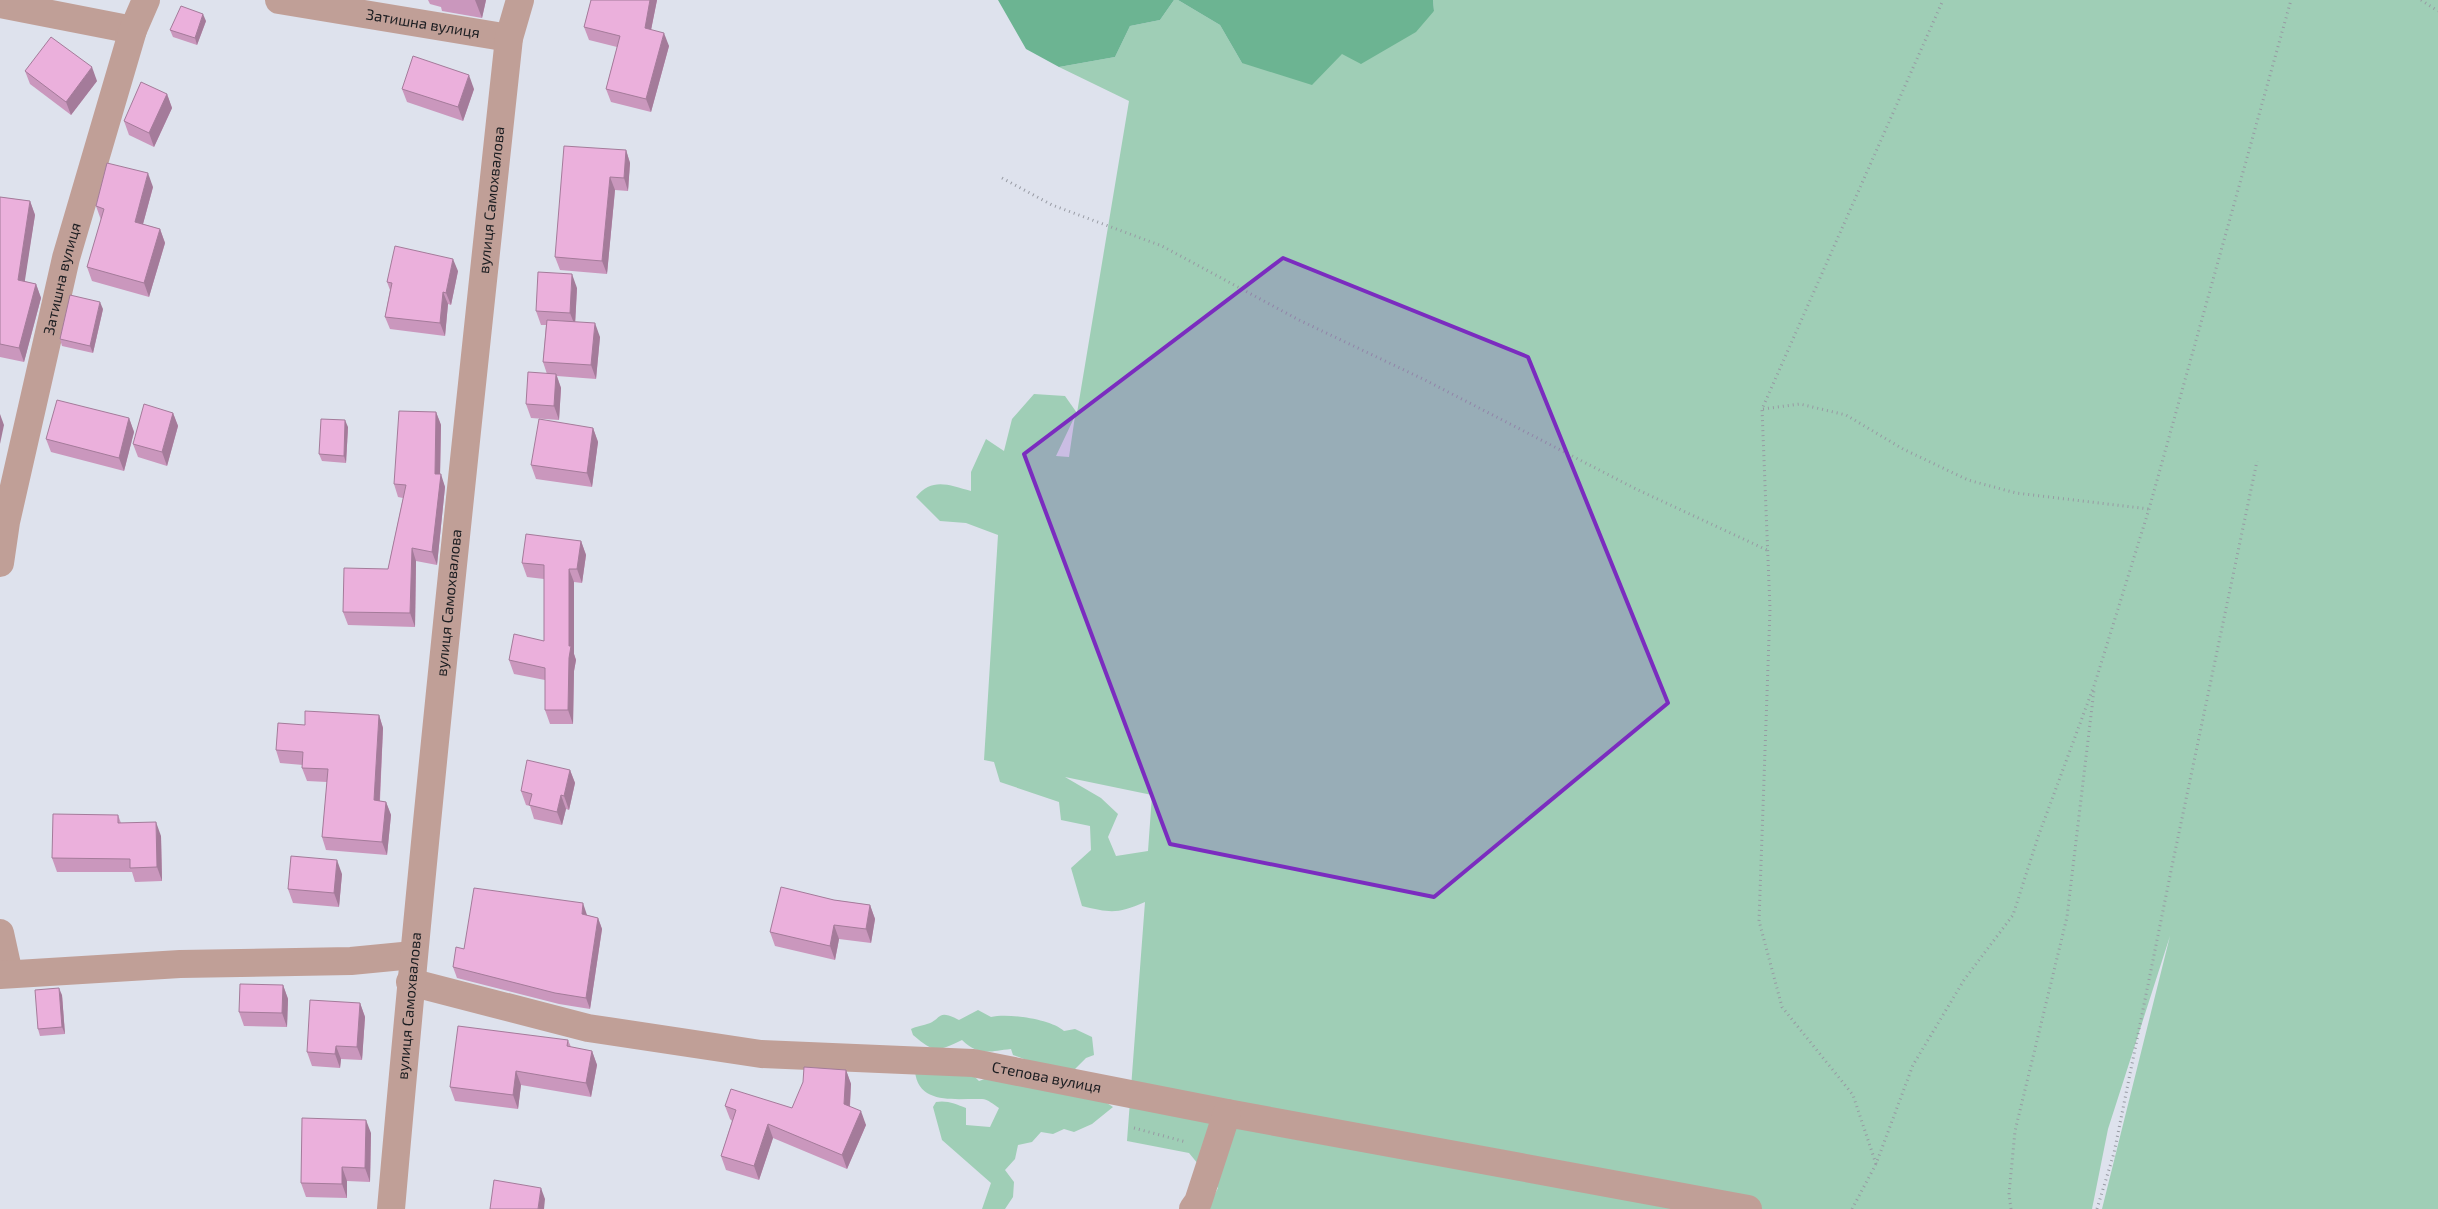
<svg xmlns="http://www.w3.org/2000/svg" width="2438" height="1209" viewBox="0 0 2438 1209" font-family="'Exo 2',sans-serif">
  <rect width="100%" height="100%" fill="#dee2ed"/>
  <g fill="#9fceb6" fill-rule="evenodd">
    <path d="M1174 0H1178L1220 25 1242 63 1342 54 1434 11 1433 0H2438V1209H2102L2170 936 2108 1129 2092 1209H1207L1218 1188 1189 1153 1127 1141 1145 902C1117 914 1111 913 1082 906L1071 868 1091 850 1090 826 1061 820 1059 802 1000 782 994 762 984 760 998 535 966 523 940 521 916 497C932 477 949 485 971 491V472L986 439 1004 451 1012 419 1034 394 1065 396 1077 413 1129 101 1059 67 1115 57 1130 26 1160 20ZM1075 416 1069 457 1056 456ZM1065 777 1152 795 1148 851 1116 856 1108 837 1118 814 1101 798Z"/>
    <path d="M978 1010 991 1017C1008 1013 1051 1019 1064 1031L1075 1029 1092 1037 1094 1055 1086 1058 1074 1070 1090 1092 1113 1107 1092 1124 1074 1132 1064 1129 1053 1134 1041 1132 1032 1142 1018 1145 1015 1159 1005 1170 1014 1182 1013 1197 1005 1209H982L991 1183 942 1140 933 1107 936 1102C947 1100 956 1104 966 1108V1125L990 1127 999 1108C994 1105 988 1099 982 1099 957 1098 918 1106 915 1071L967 1069 979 1081 1032 1062 1013 1055 1011 1049C989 1051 980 1057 962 1040 937 1052 934 1053 913 1035L911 1029C917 1026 921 1026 927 1024 942 1020 936 1008 959 1020Z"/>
  </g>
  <g fill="#6cb492">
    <path d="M998 0H1174L1160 20 1130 26 1115 57 1059 67 1026 49Z"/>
    <path d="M1178 0H1433L1434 11 1416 32 1361 64 1342 54 1312 85 1242 63 1220 25Z"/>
  </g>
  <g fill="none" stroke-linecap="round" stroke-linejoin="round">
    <g stroke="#979aa3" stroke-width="3" stroke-dasharray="1 4" stroke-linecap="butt">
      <path d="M2421 0 2438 11"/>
      <path d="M1002 178 1052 205 1162 246 1299 320 1423 379 1636 489 1767 550"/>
      <path d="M1763 409 1800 404 1846 415 1903 449 1968 480 2016 493 2149 509"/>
      <path d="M1134 1128 1186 1142"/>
      <path d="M1876 1164 1853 1095 1782 1007 1759 921 1770 609 1762 409 1943 0"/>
      <path d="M1852 1209 1876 1164 1913 1065 1964 980 2013 915 2038 837 2095 683 2149 509 2291 0"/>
      <path d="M2011 1209 2009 1194 2015 1131 2067 917 2094 690"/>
      <path d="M2097 1209 2114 1153 2172 866 2257 461"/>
    </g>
    <g stroke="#c09f97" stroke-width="28">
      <path id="s1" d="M279 0 509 38"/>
      <path d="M0 4 133 30"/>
      <path id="s2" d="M0 563 6 522 66 258 133 30 146 0"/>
      <path d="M0 933 9 974"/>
      <path d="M0 975 180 964 351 961 413 955"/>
      <path id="s3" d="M410 982 588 1028 761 1054 973 1063 1227 1113 1748 1209"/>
      <path id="s4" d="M391 1209C425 818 467 428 509 38L520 0"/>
      <path d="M1193 1209 1198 1202 1227 1113"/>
    </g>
  </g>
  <g fill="#ca97bd">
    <path d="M428 0H486L482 18 442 11 441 7 430 4Z"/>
    <path d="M591 0H657L651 30 669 46 651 112 611 102 606 89 617 47 589 40 584 27Z"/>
    <path d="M206 21 197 45 173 37 170 30Z"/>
    <path d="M25 71 97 81 71 115 30 84Z"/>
    <path d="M402 89H474L463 121 407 102Z"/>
    <path d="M167 94 172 108 154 147 129 135 124 121Z"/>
    <path d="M626 150 630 163 628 191 615 190 607 274 560 270 555 257Z"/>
    <path d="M153 187 143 224 160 229 165 243 149 297 92 281 87 267 101 220 96 206Z"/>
    <path d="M0 197 30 201 35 215 24 281 36 284 41 298 24 362 0 357Z"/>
    <path d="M458 271 451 305 448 304 445 336 390 329 385 317 390 290 387 282Z"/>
    <path d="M577 288 575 322 600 337 596 379 557 376 561 388 559 420 531 418 526 404 547 374 543 362 546 325H541L536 311Z"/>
    <path d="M103 309 93 353 62 346 60 339Z"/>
    <path d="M436 412 441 425 440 474 445 487 437 565 416 561 415 627 348 625 343 612 388 569 403 498 398 497 394 484Z"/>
    <path d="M173 413 178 426 167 466 138 457 133 444Z"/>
    <path d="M129 418 134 432 124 471 51 452 46 439Z"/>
    <path d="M348 427 346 463 322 461 319 454Z"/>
    <path d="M593 428 598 442 592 487 536 479 531 465Z"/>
    <path d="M581 541 586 555 582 583 574 582V654L576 660 574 671 573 724H550L545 710V680L514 674 509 660 544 641V579L527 577 522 563Z"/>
    <path d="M379 715 383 728 380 801 386 802 391 815 387 855 326 850 322 837 327 782 307 781 302 768 303 765 280 763 276 750 305 725Z"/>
    <path d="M570 770 575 783 569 810 566 809 562 825 534 819 530 806 526 805 521 791Z"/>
    <path d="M118 815 121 823 161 836 162 881 135 882 132 872H57L52 858Z"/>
    <path d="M342 874 339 907 293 903 288 889Z"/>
    <path d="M834 900 870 905 875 919 871 943 839 939 835 960 775 946 770 932Z"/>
    <path d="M587 915 598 918 602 929 590 1009 559 1004 457 978 453 967 464 949Z"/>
    <path d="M283 985 288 999 287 1027 244 1026 239 1012Z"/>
    <path d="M62 995 65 1034 40 1036 38 1029Z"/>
    <path d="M360 1003 365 1017 362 1060 341 1059 340 1068 312 1066 307 1052Z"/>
    <path d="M568 1040 571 1047 592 1051 597 1065 591 1097 521 1085 518 1109 455 1101 450 1087Z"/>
    <path d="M846 1070 851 1084 850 1107 866 1125 847 1169 773 1138 759 1180 726 1170 721 1156 732 1121 730 1119 725 1106 792 1108Z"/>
    <path d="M371 1133 370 1182 347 1181V1198L306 1197 301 1183Z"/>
  </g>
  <g fill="#a47b9a">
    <path d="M475 0H486L482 18Z"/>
    <path d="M650 0H657L649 40 645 28Z"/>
    <path d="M203 14 206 21 197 45 195 38Z"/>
    <path d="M664 33 669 46 651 112 646 99Z"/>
    <path d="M92 67 97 81 71 115 66 102Z"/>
    <path d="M469 75 474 89 463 121 458 107Z"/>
    <path d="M167 94 172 108 154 147 149 133Z"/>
    <path d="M626 150 630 163 628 191 624 178Z"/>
    <path d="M148 173 153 187 140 235 135 222Z"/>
    <path d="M610 177 615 190 607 274 602 261Z"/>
    <path d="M30 201 35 215 23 293 18 280Z"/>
    <path d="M160 229 165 243 149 297 144 283Z"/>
    <path d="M453 259 458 271 451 305 446 293Z"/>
    <path d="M572 274 577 288 575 326 570 313Z"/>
    <path d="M36 284 41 298 24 362 19 348Z"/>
    <path d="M443 292 448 304 445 336 440 323Z"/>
    <path d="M100 302 103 309 93 353 90 346Z"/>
    <path d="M595 323 600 337 596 379 591 365Z"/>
    <path d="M556 374 561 388 559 420 554 406Z"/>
    <path d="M436 412 441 425 440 476 441 474 445 487 437 565 432 552 435 474Z"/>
    <path d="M173 413 178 426 167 466 162 452Z"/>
    <path d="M0 414 4 425 0 444Z"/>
    <path d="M129 418 134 432 124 471 119 458Z"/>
    <path d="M345 420 348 427 346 463 344 456Z"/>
    <path d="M593 428 598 442 592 487 587 473Z"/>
    <path d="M581 541 586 555 582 583 577 569Z"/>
    <path d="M412 548 416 561 415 627 410 613Z"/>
    <path d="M569 569 574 582V654L576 660 574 671 573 724 568 710Z"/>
    <path d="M379 715 383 728 379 814 374 800Z"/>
    <path d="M570 770 575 783 569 810 564 796Z"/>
    <path d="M561 795 566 809 562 825 557 812Z"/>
    <path d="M386 802 391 815 387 855 382 842Z"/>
    <path d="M156 822 161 836 162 881 157 867Z"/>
    <path d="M337 860 342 874 339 907 334 893Z"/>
    <path d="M583 903 587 915 586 925 582 914Z"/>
    <path d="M870 905 875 919 871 943 866 929Z"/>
    <path d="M598 918 602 929 590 1009 586 998Z"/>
    <path d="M834 925 839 939 835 960 830 946Z"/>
    <path d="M283 985 288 999 287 1027 282 1013Z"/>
    <path d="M59 988 62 995 65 1034 62 1027Z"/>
    <path d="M360 1003 365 1017 362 1060 357 1047Z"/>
    <path d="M336 1046 341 1059 340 1068 335 1054Z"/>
    <path d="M592 1051 597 1065 591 1097 586 1083Z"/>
    <path d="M846 1070 851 1084 849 1118 844 1104Z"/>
    <path d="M516 1071 521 1085 518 1109 513 1095Z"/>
    <path d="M861 1111 866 1125 847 1169 842 1155Z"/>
    <path d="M366 1120 371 1133 370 1182 365 1168Z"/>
    <path d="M768 1124 773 1138 759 1180 754 1166Z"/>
    <path d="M342 1167 347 1181V1198L342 1184Z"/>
    <path d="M541 1188 545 1199 544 1209H538Z"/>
  </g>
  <g fill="#ebb0dc" stroke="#a47b9a">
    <path d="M591 0H650L645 28 664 33 646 99 606 89 620 36 584 27Z"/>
    <path d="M181 6 203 14 195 38 170 30Z"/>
    <path d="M51 37 92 67 66 102 25 71Z"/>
    <path d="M413 56 469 75 458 107 402 89Z"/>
    <path d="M141 82 167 94 149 133 124 121Z"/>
    <path d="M564 146 626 150 624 178 610 177 602 261 555 257Z"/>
    <path d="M107 163 148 173 135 222 160 229 144 283 87 267 104 209 96 206Z"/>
    <path d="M0 197 30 201 18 280 36 284 19 348 0 344Z"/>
    <path d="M395 246 453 259 446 293 443 292 440 323 385 317 392 283 387 282Z"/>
    <path d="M538 272 572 274 570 313 536 311Z"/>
    <path d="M70 295 100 302 90 346 60 339Z"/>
    <path d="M547 320 595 323 591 365 543 362Z"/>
    <path d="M528 372 556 374 554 406 526 404Z"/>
    <path d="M57 400 129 418 119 458 46 439Z"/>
    <path d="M144 404 173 413 162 452 133 444Z"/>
    <path d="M399 411 436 412 435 474H441L432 552 412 548 410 613 343 612 344 568 388 569 406 485 394 484Z"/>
    <path d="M321 419 345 420 344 456 319 454Z"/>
    <path d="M539 419 593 428 587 473 531 465Z"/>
    <path d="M526 534 581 541 577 569H569V646H571L569 658 568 710H545V668L509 660 514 634 544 641V565L522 563Z"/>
    <path d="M305 711 379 715 374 800 386 802 382 842 322 837 328 769 302 768 303 752 276 750 278 723 305 725Z"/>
    <path d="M527 760 570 770 564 796 561 795 557 812 529 805 532 794 521 791Z"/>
    <path d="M53 814 118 815V823L156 822 157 867 130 868V859L52 858Z"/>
    <path d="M291 856 337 860 334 893 288 889Z"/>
    <path d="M781 887 834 900 870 905 866 929 834 925 830 946 770 932Z"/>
    <path d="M474 888 583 903 582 914 598 918 586 998 555 993 453 967 456 947 464 949Z"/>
    <path d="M240 984 283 985 282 1013 239 1012Z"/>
    <path d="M59 988 62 1027 38 1029 35 990Z"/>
    <path d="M310 1000 360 1003 357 1047 336 1046 335 1054 307 1052Z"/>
    <path d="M458 1026 568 1040 567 1046 592 1051 586 1083 516 1071 513 1095 450 1087Z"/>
    <path d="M804 1067 846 1070 844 1104 861 1111 842 1155 768 1124 754 1166 721 1156 736 1110 725 1106 731 1089 792 1108 803 1082Z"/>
    <path d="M302 1118 366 1120 365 1168 342 1167V1184L301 1183Z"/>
    <path d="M494 1180 541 1188 538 1209H490Z"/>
  </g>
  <path fill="#7b2cbf" fill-opacity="0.2" stroke="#7b2cbf" stroke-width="4" stroke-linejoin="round" d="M1283 258 1528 357 1668 703 1434 897 1170 844 1024 454Z"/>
  <g text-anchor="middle" stroke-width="5" stroke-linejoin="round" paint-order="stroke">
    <g font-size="15" fill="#1b1d21" stroke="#dee2ed">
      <text dy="5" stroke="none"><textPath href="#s1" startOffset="146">Затишна вулиця</textPath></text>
      <text dy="5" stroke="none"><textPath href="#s4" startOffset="1014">вулиця Самохвалова</textPath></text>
      <text dy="5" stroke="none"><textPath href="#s2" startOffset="291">Затишна вулиця</textPath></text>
      <text dy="5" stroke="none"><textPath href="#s4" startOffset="609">вулиця Самохвалова</textPath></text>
      <text dy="5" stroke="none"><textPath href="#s4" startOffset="204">вулиця Самохвалова</textPath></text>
      <text dy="5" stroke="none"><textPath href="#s3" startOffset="646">Степова вулиця</textPath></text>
    </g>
  </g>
</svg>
